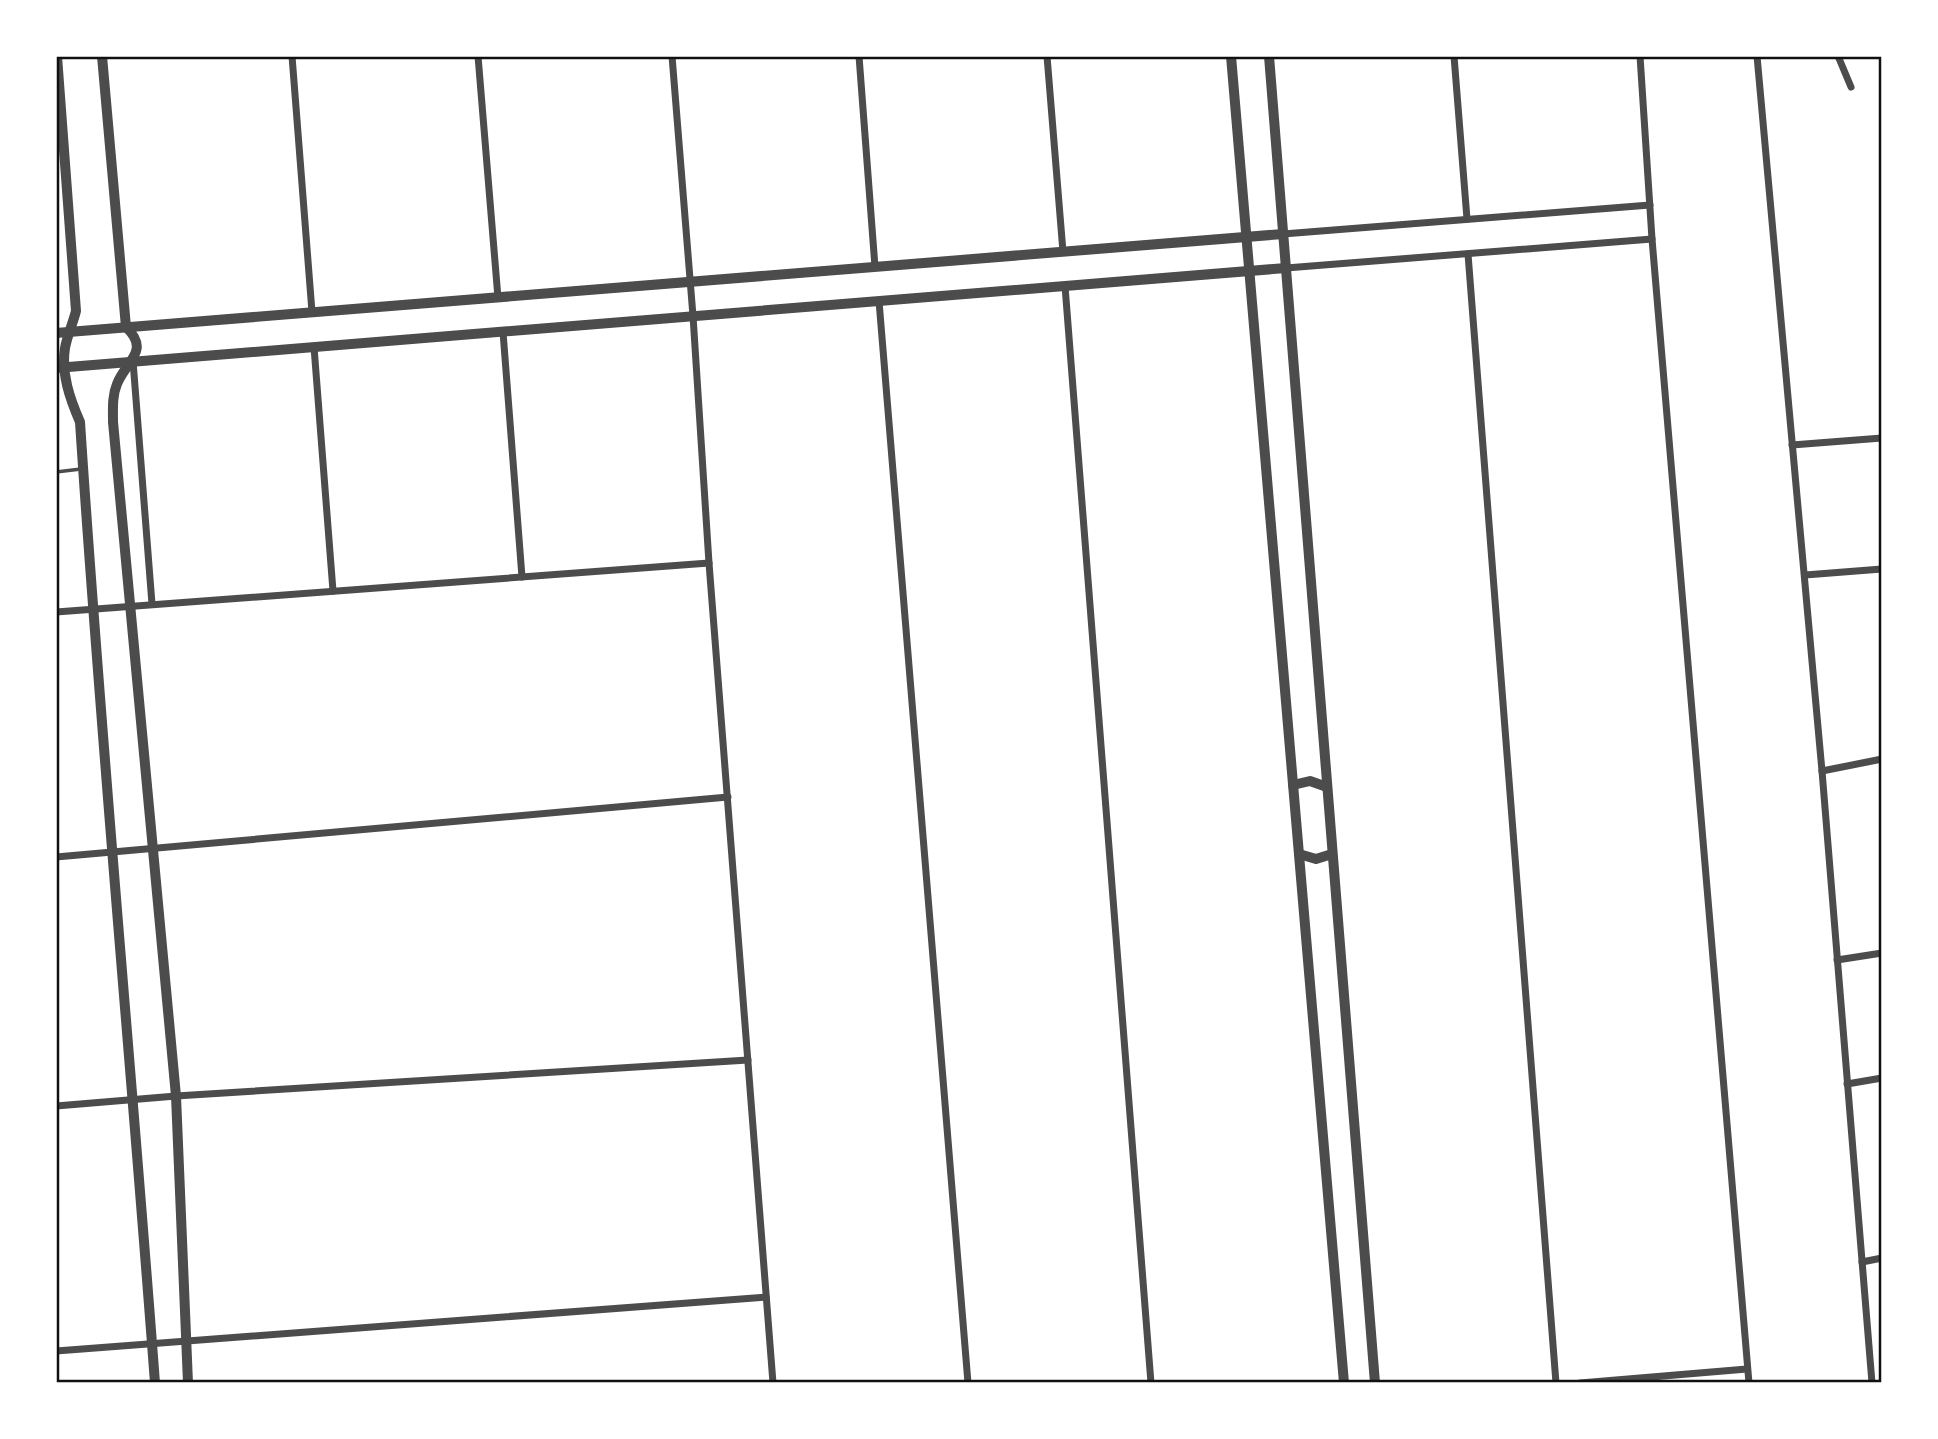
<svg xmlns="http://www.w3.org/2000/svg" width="1938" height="1439" viewBox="0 0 1938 1439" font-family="Arial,sans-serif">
  <rect width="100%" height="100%" fill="#fff"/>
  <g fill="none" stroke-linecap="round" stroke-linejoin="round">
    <path stroke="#4c4c4c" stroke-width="3.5" d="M56 472 81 469"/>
    <g stroke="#4c4c4c" stroke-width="7">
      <path d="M292 56 312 312"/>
      <path d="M478 56 498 298"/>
      <path d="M672 56 693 316 709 563 773 1383"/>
      <path d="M859 56 875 267"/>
      <path d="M1047 56 1063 252"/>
      <path d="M1454 56 1467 219"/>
      <path d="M1640 56 1652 239 1749 1383"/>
      <path d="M1757 56 1822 771 1872 1383"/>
      <path d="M1838 56 1851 87"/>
      <path d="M1283 234 1650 205"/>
      <path d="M1468 254 1556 1383"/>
      <path d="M1286 268 1652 239"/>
      <path d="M1065 286 1151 1383"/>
      <path d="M879 301 968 1383"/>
      <path d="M503 332 522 577"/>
      <path d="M314 347 333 591"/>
      <path d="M133 361 152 604"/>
      <path d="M1792 445 1882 438"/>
      <path d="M1805 575 1882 569"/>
      <path d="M56 612 709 563"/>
      <path d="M1822 771 1882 759"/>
      <path d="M56 857 728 797"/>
      <path d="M1837 960 1882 953"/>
      <path d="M1847 1084 1882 1078"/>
      <path d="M56 1106 176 1096 748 1060"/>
      <path d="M1862 1262 1882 1258"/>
      <path d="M56 1351 766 1297"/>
      <path d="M1580 1383 1747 1369"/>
    </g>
    <g stroke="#4c4c4c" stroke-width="10">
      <path d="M57 56 76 311C73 323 67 336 65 348 61 374 70 399 80 422 101 743 131 1063 155 1383"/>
      <path d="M102 56 126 327C151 351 126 361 117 384 112 396 113 409 113 422L176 1096 188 1383"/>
      <path d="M1231 56 1344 1383"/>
      <path d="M1269 56 1375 1383"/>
      <path d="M56 333 1283 234"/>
      <path d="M56 368 1286 268"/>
      <path d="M1293 785 1310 781 1327 787"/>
      <path d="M1299 854 1316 859 1332 854"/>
    </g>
  </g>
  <rect width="1938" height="1439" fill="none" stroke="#ffffff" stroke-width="116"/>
  <rect x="58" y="58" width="1822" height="1323" fill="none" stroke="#111" stroke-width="2.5"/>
</svg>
